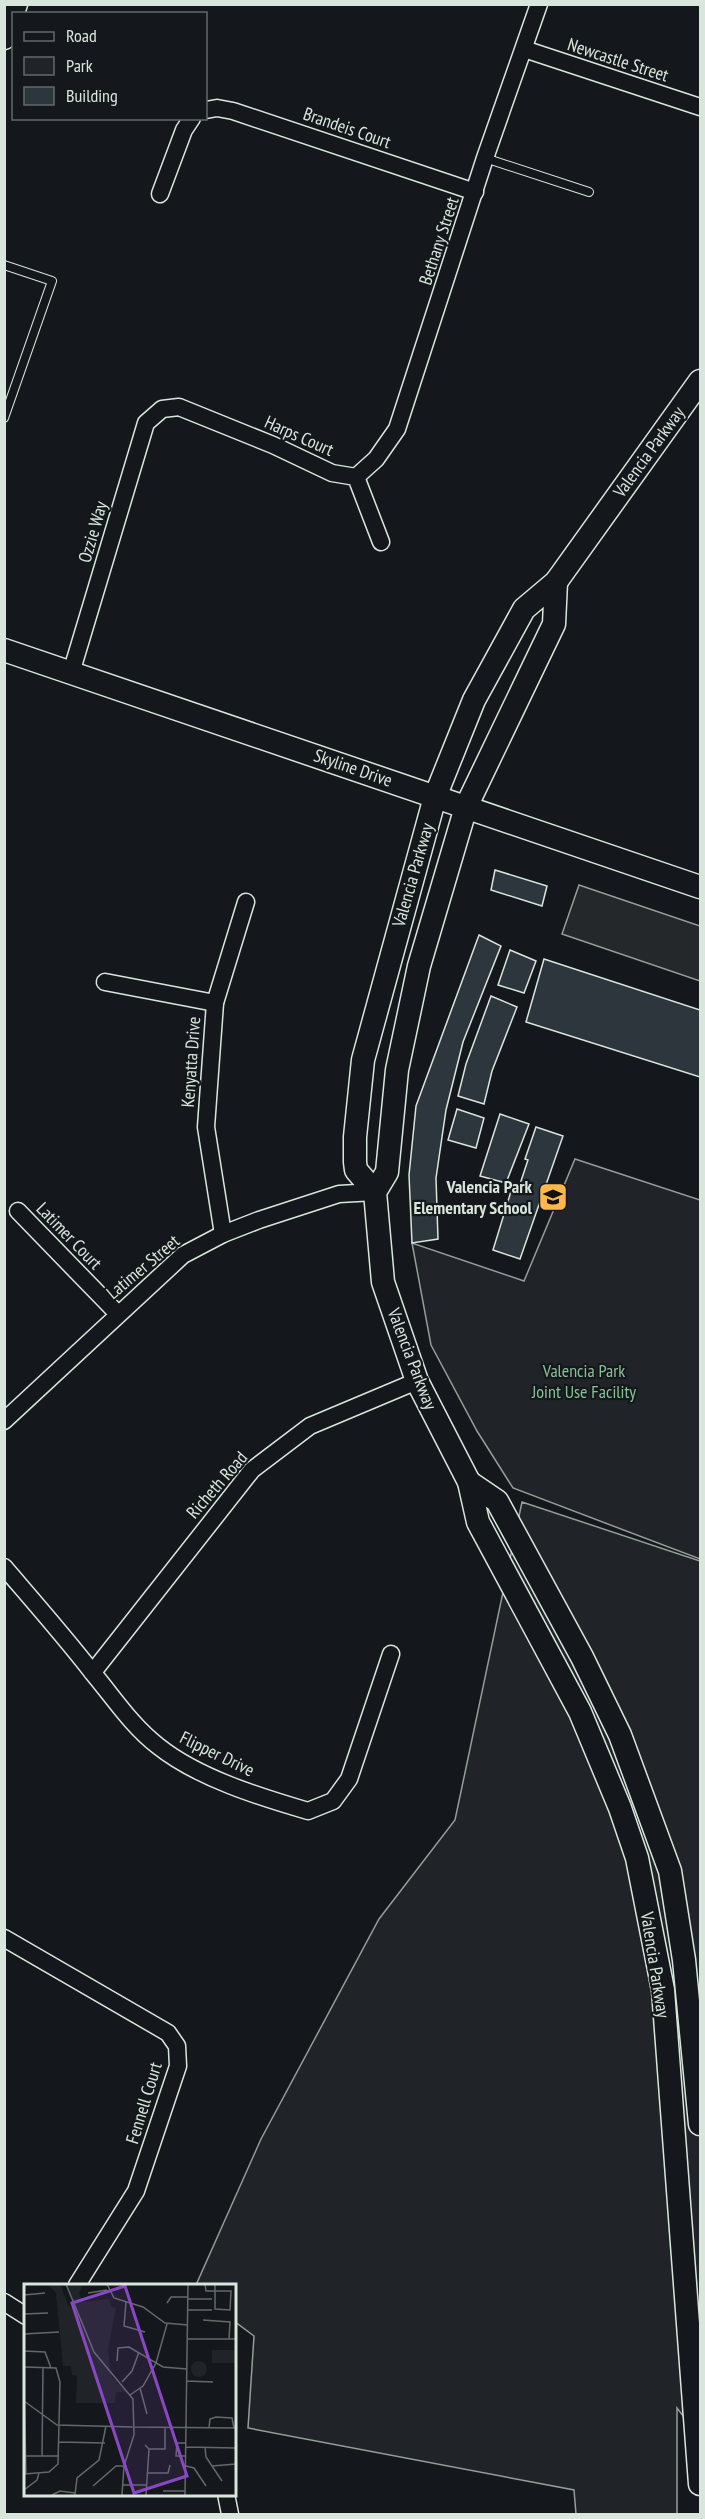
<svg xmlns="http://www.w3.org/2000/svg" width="705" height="2519" viewBox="0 0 705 2519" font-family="'PT Sans Narrow',sans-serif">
  <rect width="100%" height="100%" fill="#14181c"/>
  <g fill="#202428" stroke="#939e99" stroke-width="1.5">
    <path d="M575 1159 700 1200V1559L513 1488 477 1431 431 1345 412 1243 524 1281Z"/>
    <path d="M522 1502 700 1561V2438L677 2408V2514H576L574 2490 248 2428 254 2336 234 2321V2285H196L261 2139 379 1919 455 1820Z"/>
  </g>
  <path fill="#24282b" stroke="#939e99" stroke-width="1.5" d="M579 885 700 926V981L562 934Z"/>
  <g fill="#2c363c" stroke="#d8e6dc" stroke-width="1.5">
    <path d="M495 870 547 886 542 906 491 890Z"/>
    <path d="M479 935 501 946 463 1042 446 1110 436 1178 438 1239 412 1243 409 1175 416 1106Z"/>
    <path d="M510 950 536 961 524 993 498 985Z"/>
    <path d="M544 959 700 1010V1077L526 1022Z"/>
    <path d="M491 996 517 1007 492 1071 484 1104 458 1096 466 1064Z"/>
    <path d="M457 1109 484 1118 476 1148 448 1140Z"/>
    <path d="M500 1114 529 1124 506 1183 480 1176Z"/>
    <path d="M536 1127 563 1136 520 1259 493 1250 512 1188 518 1190 528 1160 525 1159Z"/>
  </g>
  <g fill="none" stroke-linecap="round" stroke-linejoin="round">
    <g stroke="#d8e6dc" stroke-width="10">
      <g id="lane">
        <path d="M485 158 589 192"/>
        <path d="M4 265 52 281 4 418"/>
      </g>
    </g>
    <g stroke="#d8e6dc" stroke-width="19">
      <g id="street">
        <path d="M524 49 700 107"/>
        <path d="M206 110 217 108 233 111 475 192"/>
        <path d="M160 194 184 130 192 118"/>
        <path d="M356 477 376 459 397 429 485 158 539 4"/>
        <path d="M71 673 146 423 162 409 179 407 273 445 332 473 356 477 381 542"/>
        <path d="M105 982 215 1003"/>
        <path d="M18 1211 118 1314"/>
        <path d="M223 1234 206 1127 215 1003 246 902"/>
        <path d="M4 1421 183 1255 223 1234 259 1220 339 1194 375 1192"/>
        <path d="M4 1567C34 1602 64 1636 92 1672 114 1698 131 1725 158 1746 198 1778 260 1797 308 1811L333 1801 349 1779 391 1654"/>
        <path d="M93 1672 252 1470 310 1426 417 1381"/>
        <path d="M4 1938 168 2033 177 2046 178 2066 136 2191 77 2285"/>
        <path d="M4 2302 26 2316"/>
        <path d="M226 2494 230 2514"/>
      </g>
    </g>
    <g stroke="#d8e6dc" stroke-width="25">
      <g id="secondary">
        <path d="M4 38 16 4"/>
        <path d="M556 582 554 624 466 807 419 966 397 1070 387 1172 375 1192 383 1282 417 1381 469 1482 478 1522 580 1712 620 1808 637 1858 663 1990 700 2484"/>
        <path d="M4 650 700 887"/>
        <path d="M375 1192 356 1170 355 1162V1137L363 1060 435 797 474 700 524 609 556 582 700 381"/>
        <path d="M469 1482 497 1501 582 1657 620 1735 670 1871 684 1960 700 2124"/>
      </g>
    </g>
    <use href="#lane" stroke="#14181c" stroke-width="8"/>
    <use href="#street" stroke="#14181c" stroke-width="16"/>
    <use href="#secondary" stroke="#14181c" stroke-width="22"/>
  </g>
  <defs>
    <g id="school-square" transform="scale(1.5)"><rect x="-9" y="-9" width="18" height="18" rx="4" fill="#ffb74d" stroke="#14181c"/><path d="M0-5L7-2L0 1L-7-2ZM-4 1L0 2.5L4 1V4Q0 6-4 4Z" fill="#111"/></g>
  </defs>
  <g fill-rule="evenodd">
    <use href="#school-square" x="553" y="1197"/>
  </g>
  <g text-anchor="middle" stroke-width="4.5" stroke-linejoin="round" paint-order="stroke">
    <g font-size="18" fill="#d8e6dc" stroke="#14181c">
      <text transform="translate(618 60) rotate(18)" y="6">Newcastle Street</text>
      <text transform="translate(347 128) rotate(19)" y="6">Brandeis Court</text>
      <text transform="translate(439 241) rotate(-72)" y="6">Bethany Street</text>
      <text transform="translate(299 436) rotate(24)" y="6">Harps Court</text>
      <text transform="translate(649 452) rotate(-54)" y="6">Valencia Parkway</text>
      <text transform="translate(93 532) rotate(-74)" y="6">Ozzie Way</text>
      <text transform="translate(353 768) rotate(19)" y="6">Skyline Drive</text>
      <text transform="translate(413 875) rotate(-74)" y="6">Valencia Parkway</text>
      <text transform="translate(191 1062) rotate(-86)" y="6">Kenyatta Drive</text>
      <text transform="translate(69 1236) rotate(46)" y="6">Latimer Court</text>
      <text transform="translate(143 1267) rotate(-40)" y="6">Latimer Street</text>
      <text transform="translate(412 1359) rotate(69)" y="6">Valencia Parkway</text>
      <text transform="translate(217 1485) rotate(-49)" y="6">Richeth Road</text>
      <text transform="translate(217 1754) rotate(26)" y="6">Flipper Drive</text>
      <text transform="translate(655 1965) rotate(81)" y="6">Valencia Parkway</text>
      <text transform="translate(144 2103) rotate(-73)" y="6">Fennell Court</text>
    </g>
    <g font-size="18" font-weight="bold" fill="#d8e6dc" stroke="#14181c" text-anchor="end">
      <text x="532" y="1193">Valencia Park<tspan x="532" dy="21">Elementary School</tspan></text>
    </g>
    <g font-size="18" fill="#8ac095" stroke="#14181c">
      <text x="584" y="1377">Valencia Park<tspan x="584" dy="21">Joint Use Facility</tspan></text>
    </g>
  </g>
  <g transform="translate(24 2284)">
    <rect width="212" height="212" fill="#14181c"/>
    <path d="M36 0 44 21 52 27 44 0 59 1 55 9 59 18 85 15 87 22 92 24 84 66 87 92 102 108H92L91 119H52L53 92 48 91 47 82H39L32 9 25 1ZM188 66H211V79H188ZM167 85a8 8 0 1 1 16 0a8 8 0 1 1-16 0Z" fill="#202428"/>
    <path fill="none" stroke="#626a69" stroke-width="1.5" d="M42 0 70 68 109 115 110 151 100 182 98 211M83 0 90 14 119 23 141 39 164 41M181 0 182 7H207L206 26 191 25V0M64 9 83 6M0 11 21 9M164 15H188M102 18 100 42 121 48M143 19 147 13H164M164 26H188M0 30 24 29M179 36 206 38 205 55M0 50 35 48M164 55H212M0 67 21 68 27 84M93 77 94 64 105 63 139 83 163 85M0 83 32 84 36 98 34 180 25 188 0 190M163 97 189 98M98 98 108 87 115 68M0 99 2 190M116 104 123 130M106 111 119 102 132 79 143 40M0 117 33 141 108 143M108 143 212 144M185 144 186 135 192 133 208 134 210 144M35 158 81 159M121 161 125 165H141V144M162 163 212 164M181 163 182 173 198 197M2 172H34M18 172 19 83M162 172H152L153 159H162M162 182 170 184 182 202M188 182 212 180M123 189H144L146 181M98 201H122M69 202 92 182H100M0 206 13 196 15 189M139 207H161M28 211 36 207 51 209M51 211 53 194 75 176 82 142M122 211 125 165M161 211 164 0"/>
    <path fill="#8948c3" fill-opacity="0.15" stroke="#8948c3" stroke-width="3" d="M101 2 163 192 110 209 48 19Z"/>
    <rect width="212" height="212" fill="none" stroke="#d8e6dc" stroke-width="3"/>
  </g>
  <rect width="705" height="2519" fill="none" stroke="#d8e6dc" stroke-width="12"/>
  <rect x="12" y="12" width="195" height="108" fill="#14181c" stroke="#626a69" stroke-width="1.5"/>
  <rect x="24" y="32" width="30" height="9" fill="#14181c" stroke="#626a69" stroke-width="1.5"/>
  <text x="66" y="42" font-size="18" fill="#d8e6dc">Road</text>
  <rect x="24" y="57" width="30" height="18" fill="#202428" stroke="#626a69" stroke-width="1.5"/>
  <text x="66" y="72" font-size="18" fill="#d8e6dc">Park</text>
  <rect x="24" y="87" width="30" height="18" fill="#2c363c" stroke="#626a69" stroke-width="1.5"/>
  <text x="66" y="102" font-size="18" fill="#d8e6dc">Building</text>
</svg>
